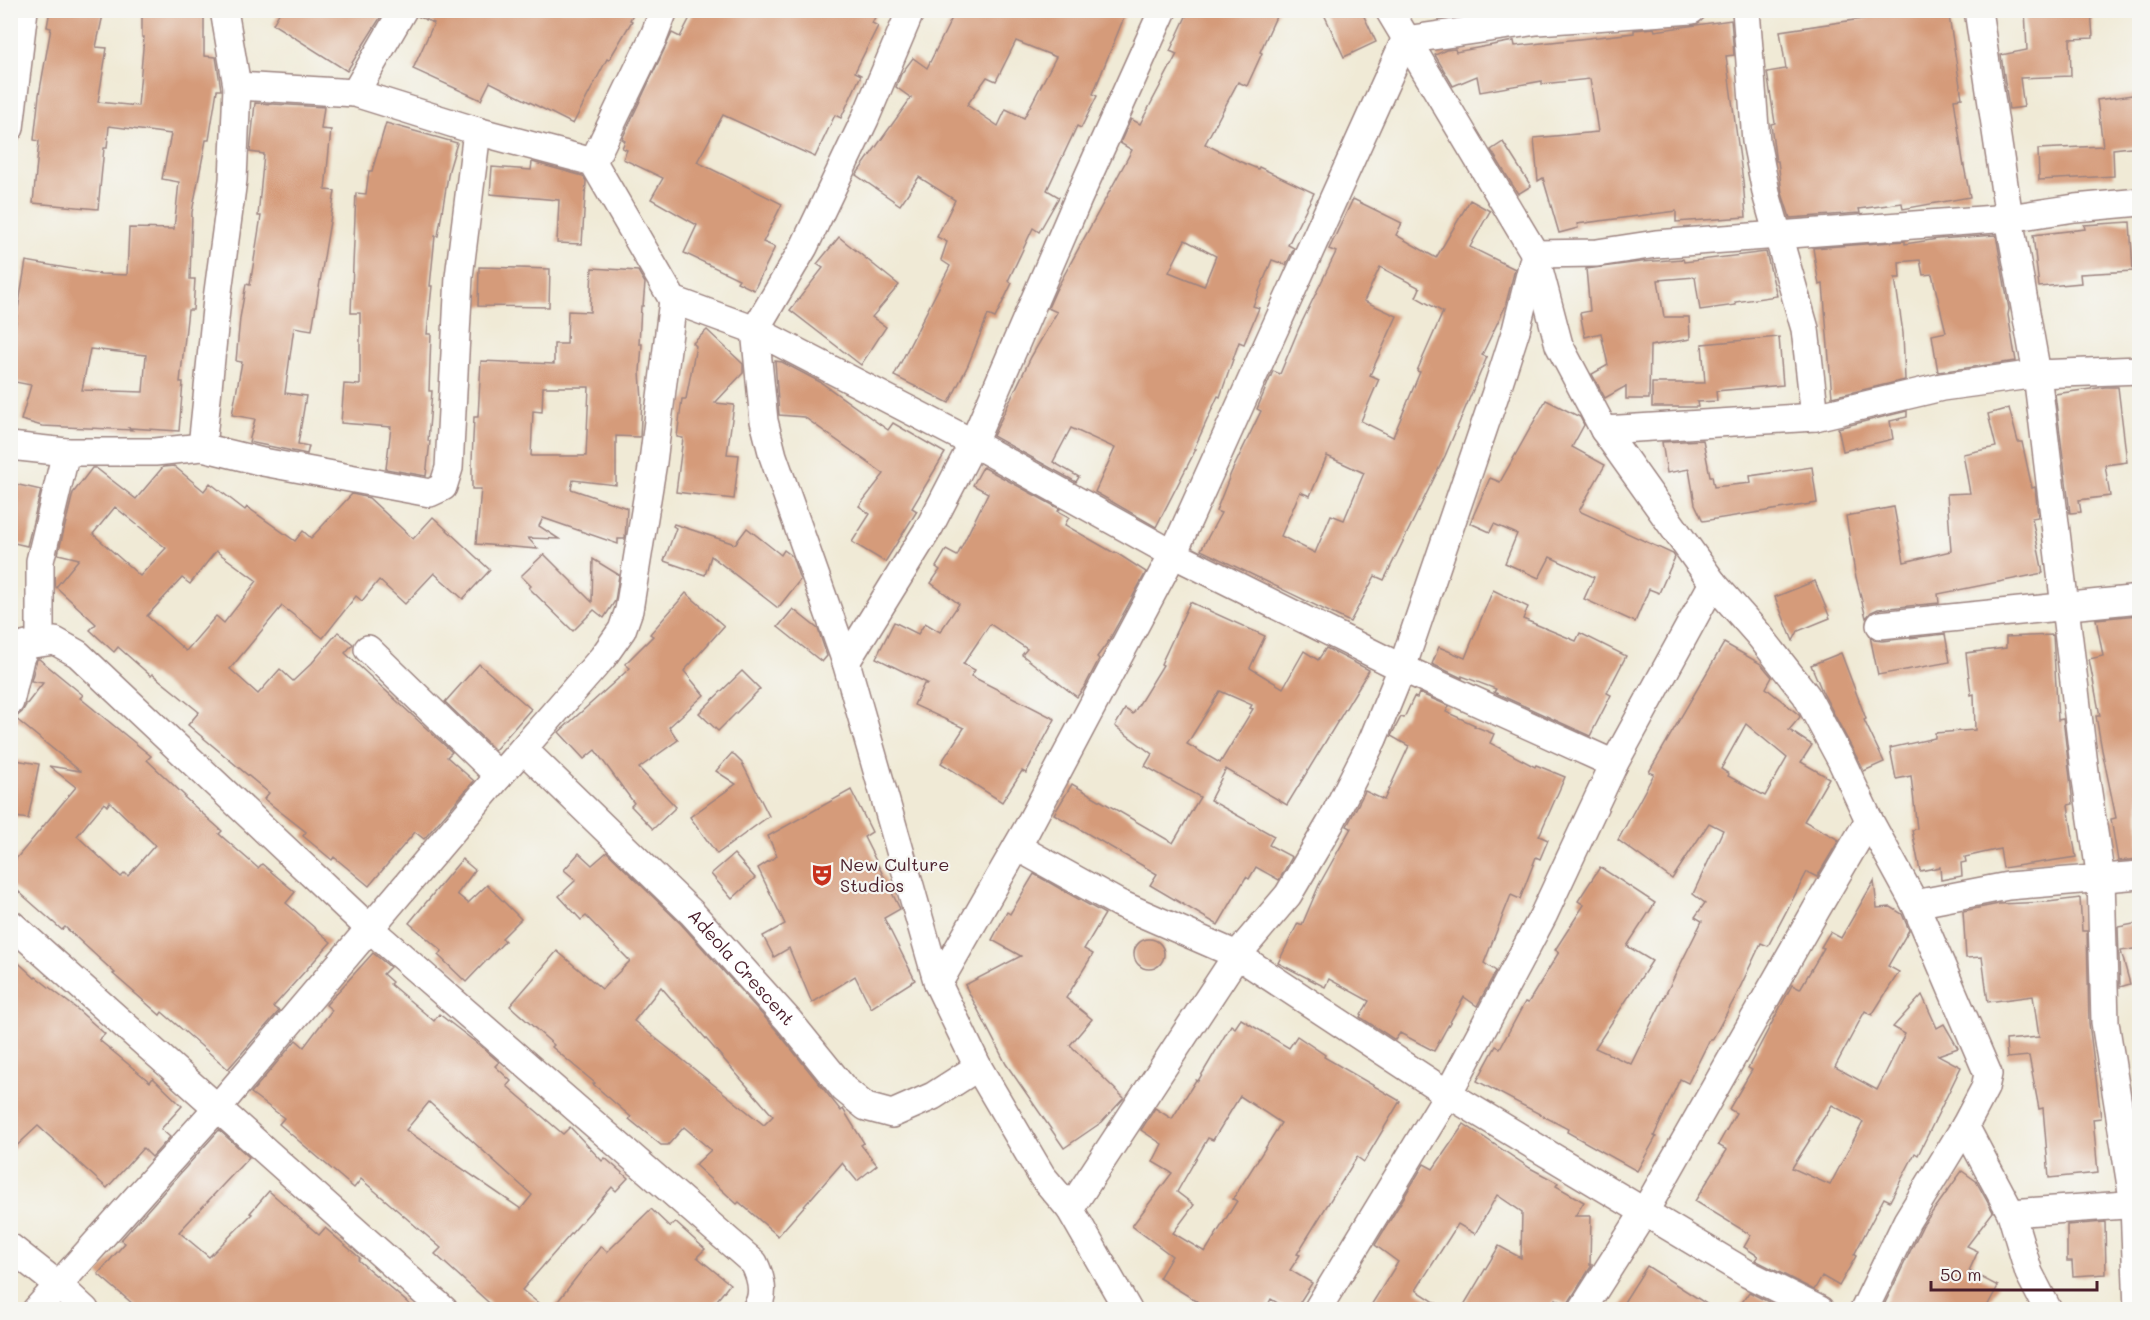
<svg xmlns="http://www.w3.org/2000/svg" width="2150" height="1320" viewBox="0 0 2150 1320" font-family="Mali,sans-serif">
  <rect width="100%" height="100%" fill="#f6f6f2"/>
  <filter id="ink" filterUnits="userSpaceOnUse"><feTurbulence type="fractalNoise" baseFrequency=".0167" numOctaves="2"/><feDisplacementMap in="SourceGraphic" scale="12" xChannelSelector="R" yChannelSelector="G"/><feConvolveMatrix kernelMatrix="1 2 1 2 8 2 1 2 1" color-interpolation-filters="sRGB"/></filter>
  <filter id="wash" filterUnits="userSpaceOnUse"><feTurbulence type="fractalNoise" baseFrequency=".008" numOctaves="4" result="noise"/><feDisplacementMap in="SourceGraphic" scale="24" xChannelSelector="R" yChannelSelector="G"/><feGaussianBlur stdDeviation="1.35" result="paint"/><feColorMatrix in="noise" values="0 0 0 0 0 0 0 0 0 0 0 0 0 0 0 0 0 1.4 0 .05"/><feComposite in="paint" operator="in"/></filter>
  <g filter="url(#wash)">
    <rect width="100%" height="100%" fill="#f0ead6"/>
    <g id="blocks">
      <g fill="#d59b7a" fill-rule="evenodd">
        <path d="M50 10H104L96 47 107 48 98 102 138 106 144 37H142V10H204V56L216 57 221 90H217L209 140H206L192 212 190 279H195L193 310H188L180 382H183L179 431 129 428 132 430 42 426 21 420 31 385 10 381V344L12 345 26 261 101 274 127 275 129 228 174 229 179 182 162 179 171 134 109 126 107 148H104L98 209 33 203 39 141 34 140 39 95 51 28 47 27ZM90 349 146 355 143 392 82 390Z"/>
        <path d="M281 10H385L347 71 273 24Z"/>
        <path d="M419 10H635L630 20 632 21 609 60 607 59 573 124 490 82 481 100 413 69 434 23 417 16Z"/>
        <path d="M694 10H879L872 23 878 26 855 72 861 75 841 118 835 115 815 157 723 115 697 162 782 204 763 242 775 247 754 290 737 282 739 279 684 253 697 225 651 199 663 178 623 159 627 150 622 148 625 141 622 139 672 33 680 37Z"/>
        <path d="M956 10H1127L1093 94 1097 96 1081 128 1077 126 1047 190 1059 197 1039 232 1033 228 1008 281 1012 283 995 318 988 315 968 365 949 403 894 376 950 266 941 260 947 242 937 237 955 200 919 177 900 205 856 175 911 98 896 87 901 74 913 58 927 68ZM1016 41 1056 57 1024 118 1006 109 998 126 967 105 987 77 996 81Z"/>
        <path d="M1189 10H1279L1260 52 1262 53 1247 86 1238 82 1205 144 1241 162 1258 169 1259 167 1314 193 1288 245 1294 248 1286 265 1272 260 1253 306 1259 308 1244 344 1239 342 1220 397 1218 396 1194 449H1196L1156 527 1095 492 1115 448 1071 428 1053 462 1079 477 1076 482 993 436 1031 357 1057 312 1048 308 1056 290 1132 150 1120 143 1131 119 1140 124 1177 54 1170 51ZM1185 240 1216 256 1204 286 1169 272Z"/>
        <path d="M1322 10H1361L1376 42 1344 57Z"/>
        <path d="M1868 10H1948L1962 98 1954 99 1963 161 1970 197 1903 209 1902 203 1859 209 1860 213 1790 218 1782 193 1778 161H1776L1775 156 1771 124 1775 123 1767 72 1786 69 1780 31 1868 18Z"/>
        <path d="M2025 10H2091L2093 38 2070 39 2071 76 2020 78 2024 107 2009 109 2001 55 2027 50Z"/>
        <path d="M1731 20 1734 55 1726 56 1743 181 1746 217 1676 222V211L1577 224 1578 228 1559 233 1543 178 1538 181 1534 138 1598 132 1590 79 1542 84V81L1480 92 1477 76 1453 86 1435 55 1446 50 1455 49 1456 52 1514 41 1515 46 1634 33V30L1654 28 1655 31Z"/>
        <path d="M2139 94V146L2113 149 2114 176 2039 180 2038 149 2103 146 2097 100Z"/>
        <path d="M255 103 324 107 321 129 331 130 325 190 335 191 312 330 294 327 285 393 306 396 298 444 309 446 307 454 249 442 255 419 232 415 242 362 236 361 240 318 246 284 250 285 261 216H258L264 154 250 152Z"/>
        <path d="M386 123 457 143 449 170 438 236H435L430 286H432L427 334H431L429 391H432L428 441H430L426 476 386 469 391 427 341 423 344 384 360 385V313H351L356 193 366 194 369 171H372Z"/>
        <path d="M1503 142 1531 186 1518 194 1491 150Z"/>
        <path d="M532 162 583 176 586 181 582 244 557 243 559 200 490 194 492 167 531 170Z"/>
        <path d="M1353 199 1402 223 1396 235 1436 258 1470 200 1490 211 1470 247 1515 269 1505 307 1482 355 1487 357 1445 456 1384 580 1375 576 1350 622 1201 550 1221 513 1216 511 1231 473 1261 411 1257 409 1273 371 1280 374 1299 328 1336 252 1329 249ZM1380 267 1420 288 1416 297 1443 312 1417 371 1420 372 1393 437 1361 421 1379 379 1370 375 1397 316 1364 301ZM1327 456 1364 473 1344 520 1331 515 1315 553 1281 536 1300 492 1310 496Z"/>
        <path d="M2130 222 2133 271 2080 274 2081 283 2039 287 2033 235 2085 229 2084 225Z"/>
        <path d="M1996 235 2009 309 2008 315 2016 361 1938 372 1932 335 1946 332 1932 274 1923 275 1920 260 1899 262 1900 278H1895L1903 333 1905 380 1832 397 1823 284 1819 285 1813 248 1905 241V244L1938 239Z"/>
        <path d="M839 237 899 285 872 317 886 327 861 365 790 310 823 268 817 264Z"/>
        <path d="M1766 252 1777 296 1735 302 1736 305 1700 310 1695 277 1658 280 1664 317H1689L1690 339 1650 346 1649 399H1626V386L1605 398 1592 374 1608 365 1601 333 1585 337 1580 313 1590 311 1586 269 1641 262 1683 259 1684 262Z"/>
        <path d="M479 267 550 269 549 307 478 306Z"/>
        <path d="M592 268 638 271 645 283 643 306H641L639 344H642L640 372 642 400 640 437 616 436V485L573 480 571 489 627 508 625 539H618V544L543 518 539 526 559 539 528 538 538 549 476 544 481 489H472V460L474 417H478L481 361 554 364V344H567L568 311 590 312ZM543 387H589L586 456H531L533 411 542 412Z"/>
        <path d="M707 330 743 364V373L715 403 734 405 727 454 739 455 734 499 676 492 683 438 677 437 682 399H686L696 346 693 343Z"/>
        <path d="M1779 337 1783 385 1716 391 1717 401 1697 402 1698 407H1652V383H1705L1702 344Z"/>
        <path d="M775 361 782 362 820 382 888 430 893 423 945 453 912 508 917 511 885 562 852 542 870 514 859 506 884 474 804 417 779 415Z"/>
        <path d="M2105 387H2118L2127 462 2105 465 2110 496 2079 500 2081 512 2070 513 2055 394Z"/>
        <path d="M1546 400 1580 417 1584 425 1572 447 1605 465 1579 511 1673 554 1675 557 1659 593 1649 589 1635 622 1584 599 1594 577 1550 557 1539 578 1505 563 1517 534 1494 524 1490 532 1470 523 1490 478 1500 482Z"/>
        <path d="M2009 408 2018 442H2022L2032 488 2035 487 2038 517 2032 518 2043 573 1938 594 1939 603 1878 609 1871 612 1866 618 1855 573 1846 516 1894 507 1904 562 1951 551 1947 494 1970 493 1963 454 1996 447 1988 414Z"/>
        <path d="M1907 411V417L1890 421 1893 439 1843 451 1838 428Z"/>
        <path d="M1703 440 1710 476H1712L1714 487 1751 483 1750 476 1812 467 1817 503 1703 521 1695 504 1689 469 1667 473 1662 442Z"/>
        <path d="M174 466 204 491 210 483 245 510 247 507 295 541 303 531 311 538 352 494 369 498 413 539 433 517 490 570 463 599 434 573 405 604 379 580 362 601 356 596 323 638 282 606 230 669 258 694 280 669 293 681 312 663 338 632 353 644 345 653 452 752 447 757 474 781 424 839 415 832 369 886 334 857 332 860 303 836 306 832 264 799 269 793 188 725 199 712 152 674 151 676 118 647 114 652 90 630 96 624 56 587 79 559 58 554 73 493 92 468H96L136 499 163 467ZM115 507 166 548 140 576 93 534ZM216 551 257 581 224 623 216 616 186 651 147 616 182 578 190 584Z"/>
        <path d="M983 467 1060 509 1058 511 1069 517 1065 525 1114 553 1115 552 1146 572 1108 642 1097 657 1099 659 1085 686 1077 697 1022 655 1027 649 990 624 963 664 975 670 971 676 1055 719 1026 773 1022 771 1002 802 941 763 964 728 914 705 924 684H929L876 658 894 622 918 634 925 623 940 632 959 604 931 583 940 570 936 567 946 550 957 556 988 493 973 485Z"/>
        <path d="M10 483 41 490 27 546 10 542Z"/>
        <path d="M674 524 735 544 747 528 781 555 784 550 792 556 800 580 778 608 711 556 705 575 664 561 676 528 673 526Z"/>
        <path d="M544 554 592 602 593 559 619 575 615 601 604 618 594 610 573 631 529 588 531 586 521 576Z"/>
        <path d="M1815 581 1830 618 1798 631 1793 641 1775 597Z"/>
        <path d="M1493 590 1528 607 1523 619 1576 641 1580 633 1626 656 1607 693 1611 695 1590 736 1498 694 1494 692 1496 689 1462 676V678L1432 664 1439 647 1465 658Z"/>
        <path d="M686 593 724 626 684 671 704 695 669 727 678 740 639 768 676 807 653 829 631 806 634 803 595 750 584 759 559 732 630 668 625 664 653 636 650 634Z"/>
        <path d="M1190 602 1265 636 1250 668 1283 688 1304 651 1318 660 1326 648 1369 670 1287 805 1226 769 1210 800 1274 836 1269 845 1292 857 1279 880 1256 867 1249 879 1246 877 1218 925 1150 885 1157 874 1054 814 1072 784 1173 843 1200 797 1145 766 1152 754 1115 726 1125 709 1133 714 1163 665 1161 664ZM1220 691 1252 705 1250 708 1253 709 1220 763 1187 744Z"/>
        <path d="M793 609 818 629 827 656 822 662 778 627Z"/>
        <path d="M2139 615V859L2118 861 2111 819 2116 818 2102 750 2096 716H2100L2089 659 2103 656 2096 619Z"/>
        <path d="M1945 634 1950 662 1878 675 1870 636 1874 640 1882 641Z"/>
        <path d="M2053 635 2058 720 2063 719 2073 804 2068 805 2076 857 2003 868 2000 849 1965 857 1966 862 1961 863 1962 876 1941 880 1940 867 1920 871 1912 830 1917 829 1911 776 1896 779 1890 748 1935 738V733L1975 730 1974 694 1971 695 1966 653 2006 648V637Z"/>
        <path d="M1724 643 1761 664 1772 677 1766 688 1799 715 1800 717 1789 730 1812 745 1801 762 1829 778 1804 821 1839 840 1817 877 1807 872 1768 946 1761 943 1736 996 1712 1040 1710 1039 1688 1083 1680 1079 1654 1136 1656 1137 1637 1171 1567 1132 1568 1129 1477 1081 1496 1046 1500 1048 1525 1002 1528 1003 1559 952 1555 950 1584 905 1578 901 1600 867 1655 903 1627 946 1652 961 1595 1048 1631 1064 1702 921 1695 917 1705 903 1693 894 1723 830 1709 823 1672 879 1618 840 1654 774 1649 772ZM1746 724 1787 758 1765 796 1728 776 1729 774 1721 769Z"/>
        <path d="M1841 653 1866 719 1864 720 1884 762 1864 771 1822 691 1811 665Z"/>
        <path d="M37 659H39L83 695 80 698 151 756 147 760 185 796 184 797 222 831 219 834 258 868 262 864 295 892 286 903 331 942 273 1007 279 1011 228 1069 162 1012 160 1015 113 974 115 973 65 927 62 930 10 884V866L76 787 49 766 80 771 15 718 22 712 26 705 43 683 31 681ZM110 802 155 845 128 876 125 873 121 877 77 836 104 803 107 806Z"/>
        <path d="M479 664 531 709 495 750 445 702Z"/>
        <path d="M742 671 760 689 718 731 699 713Z"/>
        <path d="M1419 693 1449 706 1446 712 1475 725 1474 726 1494 734 1490 743 1535 767 1536 765 1565 777 1539 836 1548 840 1540 859 1536 857 1520 899 1511 895 1484 963 1496 971 1477 1006 1464 997 1434 1051 1400 1033 1395 1040 1360 1017 1369 1001 1329 979 1325 987 1278 963 1298 923 1302 925 1319 885 1351 828 1347 826 1365 791 1384 800 1409 746 1391 736 1401 717 1404 718 1414 697 1417 698Z"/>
        <path d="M732 753 742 763 769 816 717 854 690 817 736 784 716 771Z"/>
        <path d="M10 759 39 764 28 819 10 816Z"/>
        <path d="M851 790 872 832 864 837 900 909 884 918 915 980 871 1008 855 976 812 1003 789 948 774 957 763 936 785 924 758 868 777 856 768 836Z"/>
        <path d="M607 852 681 924 777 1031 841 1111 843 1109 864 1143 861 1145 877 1165 857 1181 842 1163 778 1236 739 1202 737 1204 695 1165 711 1150 684 1127 668 1145H661L629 1119 631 1117 593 1084 595 1083 552 1047 554 1045 510 1006 557 951 602 989 630 961 586 916 581 920 559 896 576 880 564 870 579 853 592 865ZM661 987 773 1116 764 1125 634 1021Z"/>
        <path d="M734 854 755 878 732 899 711 874Z"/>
        <path d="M462 859 475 870 457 894 468 903 487 885 521 919 502 938 505 941 466 982 438 955 442 951 409 923Z"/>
        <path d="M1034 874 1105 914 1084 949 1093 954 1066 998 1092 1019 1070 1045 1124 1098 1102 1122 1064 1148 1006 1064 965 985 1021 956 992 940 1007 912 1010 914Z"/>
        <path d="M1874 881 1877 908 1891 907 1902 914 1909 930 1888 966 1899 972 1872 1015 1865 1011 1835 1067 1877 1090 1905 1034 1893 1027 1922 995 1937 1028 1944 1024 1958 1048 1938 1055 1961 1067 1918 1155 1915 1153 1890 1201 1884 1198 1854 1255 1856 1256 1839 1286 1822 1276 1814 1290 1755 1260 1758 1256 1744 1247 1751 1235 1695 1201 1727 1150 1718 1145 1736 1113 1729 1109 1752 1070 1748 1068 1792 985 1800 989 1824 948 1821 947 1830 932 1841 938ZM1832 1105 1863 1122 1830 1185 1792 1168Z"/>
        <path d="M2080 898 2082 931H2087L2089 1023 2101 1118 2093 1119 2098 1173 2049 1178 2043 1108 2039 1109 2029 1056 2007 1058 2006 1040 2039 1037 2033 996 1988 1002 1982 957 1966 958 1963 911 1999 904 2048 902Z"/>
        <path d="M2139 923V948L2121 951 2130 984 2120 987 2118 927Z"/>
        <circle cx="1149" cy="954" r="15"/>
        <path d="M373 953 390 967 383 974 392 982 390 984 434 1021 439 1014 483 1048 499 1062 495 1066 511 1081 507 1086 563 1134 570 1127 602 1161 605 1158 628 1178 616 1191 612 1187 522 1290 547 1310H497L435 1254 441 1248 361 1179 354 1188 279 1124 284 1118 251 1093 296 1040 304 1047 332 1010 326 1005ZM429 1102 532 1195 521 1209 406 1130Z"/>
        <path d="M10 955 35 978 36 977 77 1009 105 1034 99 1040 150 1082 153 1078 182 1106 161 1129 170 1137 152 1157 143 1148 107 1188 38 1126 10 1152Z"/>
        <path d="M1241 1019 1289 1048 1297 1036 1325 1055 1324 1057 1400 1101 1364 1162 1357 1157 1297 1254 1300 1255 1290 1270 1312 1283 1295 1310H1289L1271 1299 1265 1310H1211L1159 1278 1172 1256 1132 1226 1172 1173 1153 1162 1162 1144 1141 1130 1155 1108 1172 1119 1196 1080 1198 1081 1231 1025 1235 1028ZM1240 1096 1281 1123 1233 1199 1237 1201 1205 1252 1173 1233 1194 1205 1177 1192 1208 1138 1213 1140Z"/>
        <path d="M1464 1124 1530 1168 1558 1183 1556 1186 1584 1202 1575 1216H1591L1590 1265H1592L1567 1305 1556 1299 1549 1310H1461L1499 1246 1521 1258 1522 1212 1497 1195 1475 1234 1458 1224 1416 1290 1447 1310H1368L1398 1262 1375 1245 1424 1164 1433 1169Z"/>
        <path d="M219 1130 249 1157 179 1232 209 1257 252 1214 250 1213 269 1191 319 1235 325 1228 360 1258 358 1260 416 1310H140L98 1274 125 1243 121 1240Z"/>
        <path d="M1962 1171 1976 1181 1993 1212 1967 1246 1978 1251 1969 1271 1998 1286 1985 1310H1891L1884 1305 1923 1225Z"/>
        <path d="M651 1209 670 1227 675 1222 705 1249 697 1257 730 1284 709 1310H551L601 1246 607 1252Z"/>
        <path d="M2105 1222 2106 1274 2073 1276 2072 1261H2067V1225Z"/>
        <path d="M1647 1266 1716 1310H1619Z"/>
        <path d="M1749 1292 1784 1310H1737Z"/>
      </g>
    </g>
  </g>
  <g filter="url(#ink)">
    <use href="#blocks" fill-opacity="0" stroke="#9d8480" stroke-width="1.5"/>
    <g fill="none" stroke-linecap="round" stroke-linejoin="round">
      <g stroke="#9d8480" stroke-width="30">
        <g id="minor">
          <path d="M911 10 865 119 804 247 755 330 764 421 773 456 846 662 938 984 978 1067 1042 1176 1070 1209 1128 1310"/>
          <path d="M1389 10 1535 254 1559 345 1604 430 1713 583 1759 635 1806 695 1841 760 1869 820 1915 904 1988 1074 1985 1088 1965 1126 2011 1213 2029 1273 2048 1310"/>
          <path d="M1746 10 1756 141 1767 197 1805 329 1815 417"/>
          <path d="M1978 10 2009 218 2037 374 2085 773 2101 879 2105 1022 2134 1205 2138 1310"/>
          <path d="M237 86 355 93 477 131 593 162 673 300 755 330 973 443 1173 554 1402 668 1614 764"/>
          <path d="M355 93 403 10"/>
          <path d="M10 128 24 10"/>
          <path d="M593 162 654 36 664 10"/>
          <path d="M1604 430 1815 417 1942 387 2037 374 2140 370"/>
          <path d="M10 446 66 452H155L202 447 263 462 430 493 443 487 449 468 459 277 477 131"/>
          <path d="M202 447 217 299 233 180 237 86 224 10"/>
          <path d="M1880 625 2140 599"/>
          <path d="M40 642V561L66 452"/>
          <path d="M368 649 499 776"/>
          <path d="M846 662 930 526 973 443 1078 199 1163 10"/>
          <path d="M10 702 20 659 26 645 55 641 78 654 369 928 754 1263C761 1277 766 1296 755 1310"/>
          <path id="s1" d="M523 749 692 913 789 1021 844 1089 866 1107 892 1114 933 1096 978 1067"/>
          <path d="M1017 847 1118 903 1237 955 1448 1094 1748 1274 1820 1310"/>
          <path d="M1915 904 2008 886 2140 875"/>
          <path d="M10 923 444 1310"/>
          <path d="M938 984 1027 829 1173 554 1405 40 1537 21 1692 10"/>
          <path d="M1070 1209 1237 955 1288 895 1330 824 1373 739 1402 668 1495 395 1516 330 1535 254 1597 253 1656 244 2009 218 2075 208 2140 202"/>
          <path d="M2011 1213 2140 1204"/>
          <path d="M10 1247 57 1284 85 1310"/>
          <path d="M36 1310 218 1107 499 776 603 657 622 630 629 610 653 462 673 300"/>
          <path d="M1317 1310 1448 1094 1543 916 1614 764 1713 583"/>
          <path d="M1582 1310 1645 1211 1816 910 1869 820"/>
          <path d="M1864 1310 1907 1221 1965 1126"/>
        </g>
      </g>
      <use href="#minor" stroke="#fff" stroke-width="27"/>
    </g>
  </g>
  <defs>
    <g id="theatre-bare" transform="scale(1.8)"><path d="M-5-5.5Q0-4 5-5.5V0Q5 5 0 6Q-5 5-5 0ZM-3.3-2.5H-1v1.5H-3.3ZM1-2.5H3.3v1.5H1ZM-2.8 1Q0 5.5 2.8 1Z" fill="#c8321e" stroke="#f6f6f2" stroke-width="2.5" paint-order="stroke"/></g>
  </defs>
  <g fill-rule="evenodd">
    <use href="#theatre-bare" x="822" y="875"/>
  </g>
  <g text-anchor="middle" stroke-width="4.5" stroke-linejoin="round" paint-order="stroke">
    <g font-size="18" fill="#4a1f2b" stroke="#f6f6f2" text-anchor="start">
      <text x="840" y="871">New Culture<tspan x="840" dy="21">Studios</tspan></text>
    </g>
    <g font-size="18" fill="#4a1f2b" stroke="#f6f6f2">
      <text dy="6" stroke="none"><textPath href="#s1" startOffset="309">Adeola Crescent</textPath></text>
    </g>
  </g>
  <rect width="2150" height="1320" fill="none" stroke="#f6f6f2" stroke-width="36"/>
  <path d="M1931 1281v9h166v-9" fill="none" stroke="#4a1f2b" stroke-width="3"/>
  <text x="1940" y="1281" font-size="18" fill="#4a1f2b" stroke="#f6f6f2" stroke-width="4.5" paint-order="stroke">50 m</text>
</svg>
